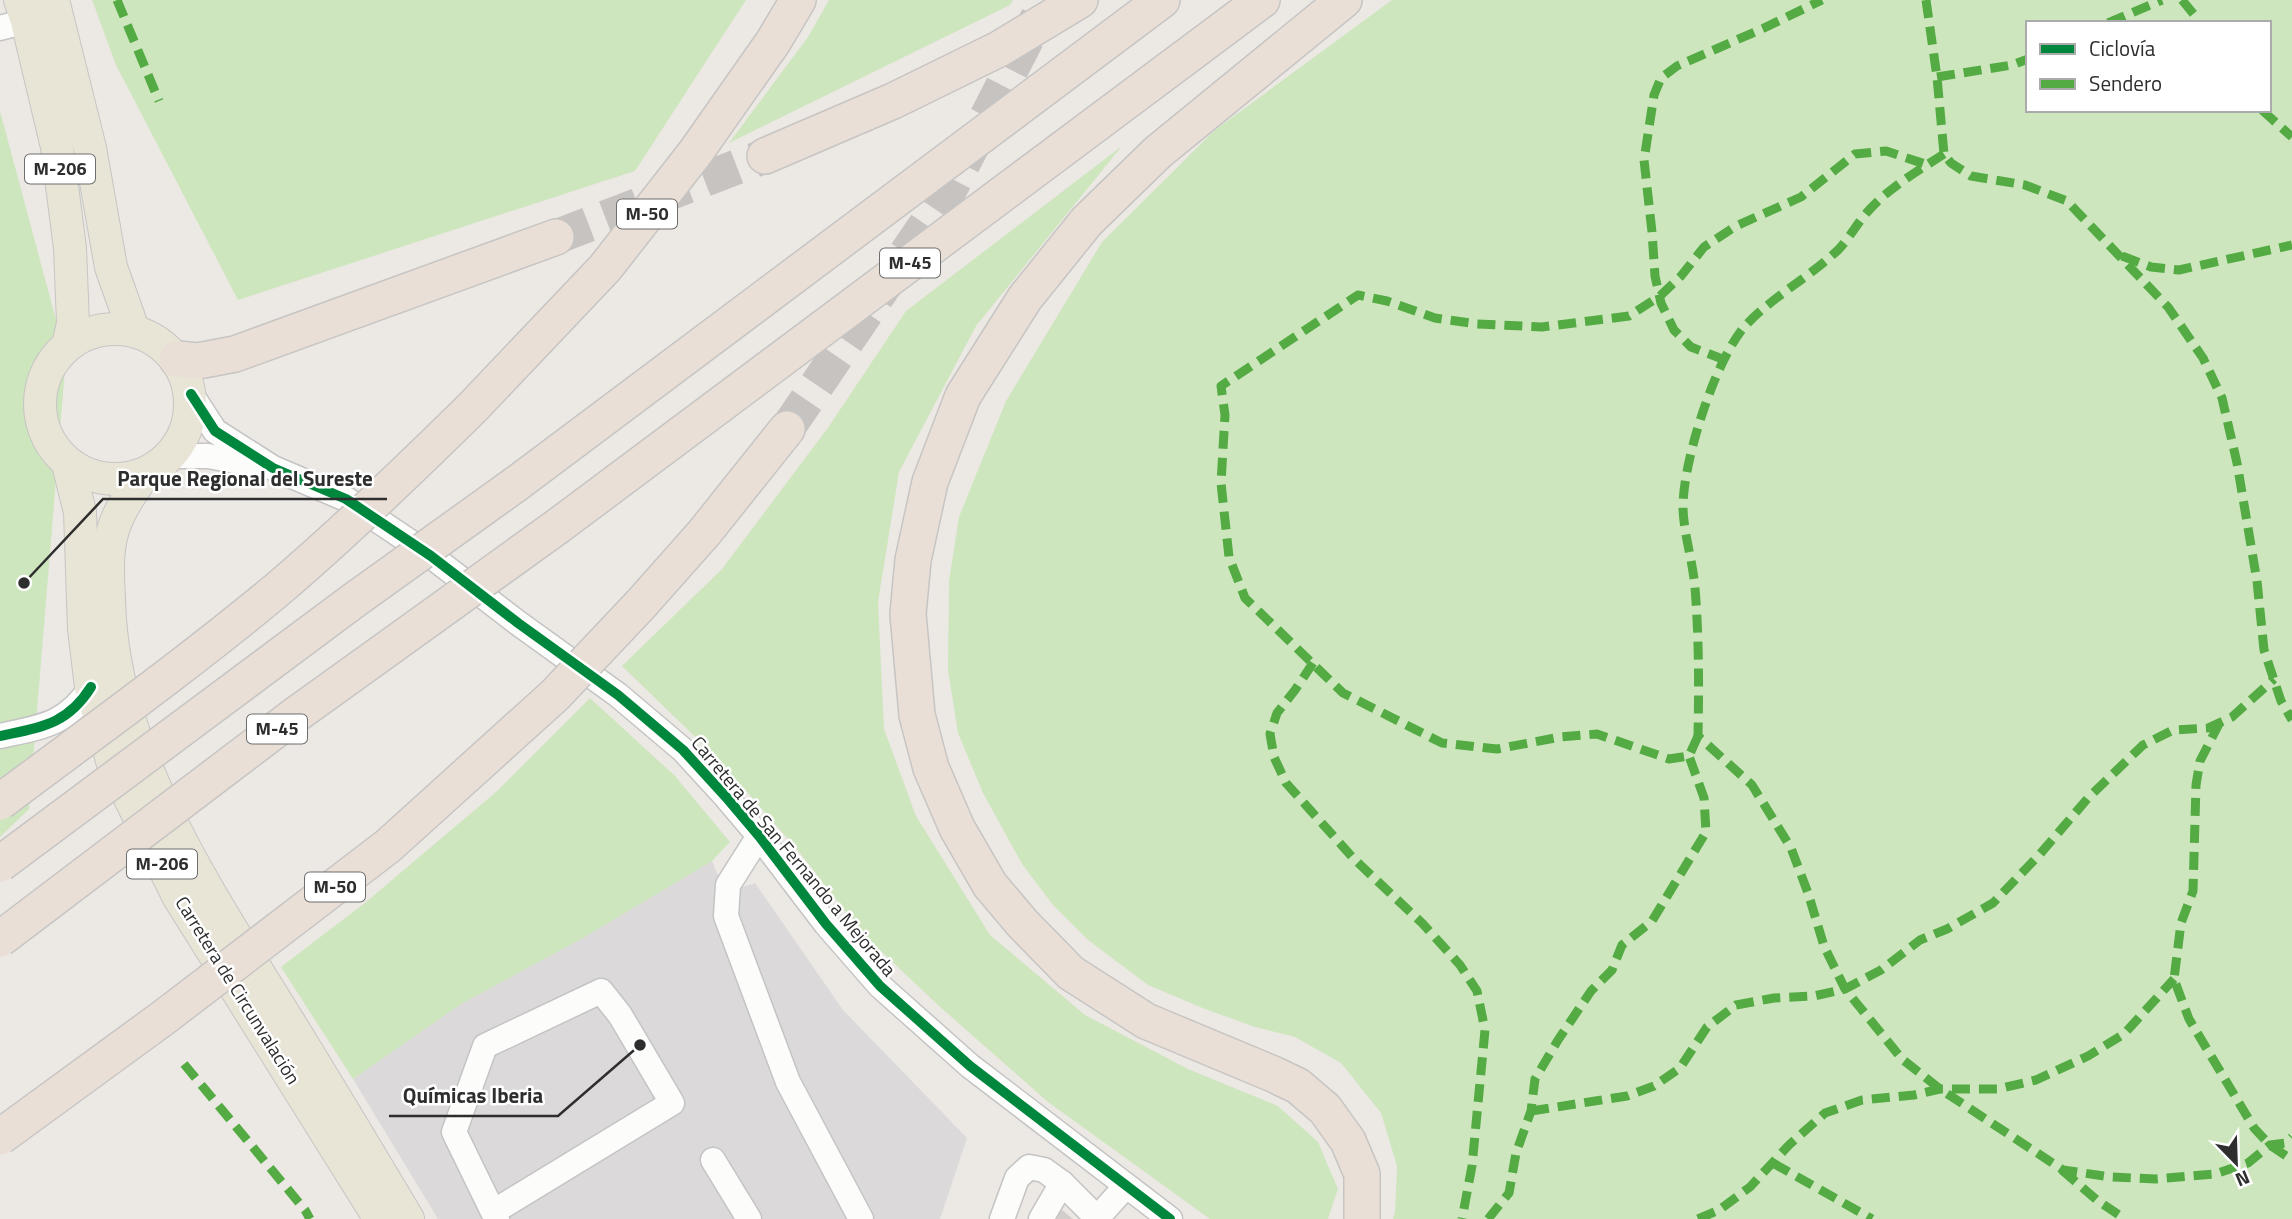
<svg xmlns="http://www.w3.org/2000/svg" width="2292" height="1219" viewBox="0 0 2292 1219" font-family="'Titillium Web',sans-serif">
  <rect width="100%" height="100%" fill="#ece8e4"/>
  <path fill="#dcd9db" d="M712 861 719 878 737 889 755 883 843 1010 967 1138 940 1219H438L353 1079 461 1004 583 938Z"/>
  <g fill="#cee6be" fill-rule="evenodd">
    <path d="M92 0H746L635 171 238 300 116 65Z"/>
    <path d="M829 0H1013L1010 5 729 143 808 37Z"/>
    <path d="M1392 0H2292V1219H1393L1395 1212 1397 1166 1381 1113 1341 1063 1295 1037 1255 1027 1205 1009 1148 985 1088 940 1053 905 1022 864 983 793 958 733 948 670 949 581 959 517 1006 401 1102 242 1215 130ZM2028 23H2269V110H2028Z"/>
    <path d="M0 111 66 357 29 809 0 837Z"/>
    <path d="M1122 146 976 326 899 472 878 602 884 729 916 816 990 935 1085 1015 1188 1069 1278 1106 1318 1142 1338 1189 1328 1219H1210L1048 1102 939 1006 863 934 796 848 717 758 622 666 722 569 827 429 906 311Z"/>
    <path d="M590 698 675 776 730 842 712 861 583 938 461 1004 353 1079 281 967 366 902 496 792Z"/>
  </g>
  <path fill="#d1cecb" d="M1062 1210 1073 1219H1055Z"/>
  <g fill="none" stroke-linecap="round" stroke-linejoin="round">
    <g stroke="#c6c3c0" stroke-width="35" stroke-dasharray="35 18" stroke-linecap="butt">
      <path d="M556 237 765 156"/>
      <path d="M787 429 950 189 1038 17"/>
    </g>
    <g stroke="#c5c4c5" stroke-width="27">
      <g id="minor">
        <path d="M0 28 27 21"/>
        <path d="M191 394 215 431 273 468 346 499 431 556 518 623 618 695 683 750 726 797 759 836 826 924 880 986 970 1066 1170 1219"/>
        <path d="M170 456H208L262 466"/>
        <path d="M0 736C41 727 67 725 91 687"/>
        <path d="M759 836 728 885 726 916 788 1082 861 1219"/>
        <path d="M713 1160 749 1219"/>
        <path d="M493 1212 672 1103 620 1015 601 991 485 1046 454 1132 493 1212 497 1219"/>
        <path d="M1098 1217 1126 1186"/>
        <path d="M1002 1219 1017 1178 1029 1167 1044 1170 1062 1183 1098 1219"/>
        <path d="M1041 1219 1062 1183"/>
      </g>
    </g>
    <g stroke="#c6c5c4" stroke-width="34">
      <g id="major">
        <path d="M20 0 27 21 57 147 70 248 73 323 69 342"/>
        <path d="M53 0 90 148 111 267 133 329"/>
        <circle cx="115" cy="404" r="75"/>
        <path d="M68 464 80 512 84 629 91 687 113 764 178 896 380 1219"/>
        <path d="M144 474C132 492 119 510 113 530 106 552 108 576 109 599 112 753 209 892 287 1019 328 1085 368 1152 408 1219"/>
      </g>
    </g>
    <g stroke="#c6c5c4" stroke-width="38">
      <g id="highway">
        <path d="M1344 0 1158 152 1087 221 1025 298 963 396 930 482 913 560 908 614 917 715 931 768 957 828 990 885 1023 924 1071 973 1146 1021 1273 1074 1298 1086 1325 1109 1348 1141 1362 1174V1219"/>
        <path d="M765 156 893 101 999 49 1080 0"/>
        <path d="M177 359 198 361 235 354 556 237"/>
        <path d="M472 408 605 268 695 153 773 42 798 0"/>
        <path d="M516 484 1162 0"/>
        <path d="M558 526 1262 0"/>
        <path d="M641 604 704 533 787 429"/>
      </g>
    </g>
    <use href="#minor" stroke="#fcfcfb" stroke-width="24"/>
    <use href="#major" stroke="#e8e4d6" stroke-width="32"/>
    <use href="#highway" stroke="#eadfd6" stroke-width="35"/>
    <g stroke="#c6c5c4" stroke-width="38" stroke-linecap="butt">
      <g id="highway-bridge">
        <path d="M0 802C93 732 188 664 278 589 345 532 409 470 472 408"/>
        <path d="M0 864 353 601 516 484"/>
        <path d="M0 939 294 716 558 526"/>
        <path d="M0 1137 163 1018 388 846 555 695 641 604"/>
      </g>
    </g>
    <use href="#highway-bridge" stroke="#eadfd6" stroke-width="35"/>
    <g stroke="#54ab44" stroke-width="9" stroke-dasharray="18 9" stroke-linecap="butt">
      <path d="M117 0 159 101"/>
      <path d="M1926 0 1937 77 1944 154 1951 163 1971 176 2025 185 2067 201 2168 307 2203 358 2222 398 2237 463 2257 581 2264 650 2281 701 2292 720"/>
      <path d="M2182 0 2196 17 2197 23"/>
      <path d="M2108 23 2162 0"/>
      <path d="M1937 77 2012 65 2028 59"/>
      <path d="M2262 110 2292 137"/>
      <path d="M1944 154C1919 170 1892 186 1872 207 1859 220 1851 236 1839 249 1810 277 1773 296 1745 326 1715 360 1682 464 1683 509 1684 535 1693 562 1695 588 1699 637 1699 686 1698 736L1752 785 1791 848 1808 893 1824 946 1845 989 1902 1059 1940 1089 2063 1170 2111 1177 2156 1179 2215 1174 2248 1163 2270 1145 2286 1143 2292 1137"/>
      <path d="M2122 256 2151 267 2179 270 2292 245"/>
      <path d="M1725 360 1691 347 1674 330 1661 303 1655 276 1652 232 1644 160 1654 95 1661 78 1677 66 1764 28 1822 0"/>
      <path d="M1313 663 1295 690 1277 713 1270 734 1274 757 1286 783 1354 859 1422 923 1460 965 1477 991 1485 1030 1472 1166 1462 1219"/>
      <path d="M2220 722 2200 761 2196 785 2193 891 2181 923 2174 979 2189 1019 2254 1128 2270 1145 2292 1160"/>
      <path d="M1698 736 1689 756 1669 759 1597 734 1560 737 1497 749 1442 743 1343 693 1245 598 1229 557 1221 483 1225 415 1221 386 1358 295 1387 301 1435 318 1477 324 1542 327 1629 316 1660 296 1681 276 1704 247 1736 226 1801 197 1855 154 1886 151 1928 165"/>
      <path d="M184 1064 305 1210 310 1219"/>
      <path d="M1531 1111 1627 1096 1654 1086 1680 1068 1707 1027 1736 1005 1774 998 1814 996 1845 989 1881 970 1920 940 1947 929 1993 903 2040 854 2088 798 2143 745 2173 730 2208 728 2232 717 2274 679"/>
      <path d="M1773 1163 1872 1219"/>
      <path d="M2062 1170 2098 1201 2125 1219"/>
      <path d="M1488 1219 1509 1193 1516 1153 1531 1111 1535 1079 1558 1040 1591 991 1612 970 1622 945 1652 921 1706 832 1704 798 1689 756"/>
      <path d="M1698 1219 1719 1210 1750 1187 1789 1145 1825 1113 1862 1100 1914 1095 1940 1089H1998L2036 1080 2088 1056 2124 1034 2174 979"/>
    </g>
    <g stroke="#fff" stroke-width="15">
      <g id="cycleway">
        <path d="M191 394 215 431 273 468 346 499 431 556 518 623 618 695 683 750 726 797 759 836 826 924 880 986 970 1066 1170 1219"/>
        <path d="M0 736C41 727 67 725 91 687"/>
      </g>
    </g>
    <use href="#cycleway" stroke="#00873e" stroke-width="10"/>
  </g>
  <g text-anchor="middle" stroke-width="5" stroke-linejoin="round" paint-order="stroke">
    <g fill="#fff" stroke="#6d6d6d" stroke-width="2">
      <rect x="25" y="154.5" width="70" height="29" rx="5"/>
      <rect x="617" y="199.5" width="60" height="29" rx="5"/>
      <rect x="880" y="248.5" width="60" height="29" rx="5"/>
      <rect x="247" y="714.5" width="60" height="29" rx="5"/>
      <rect x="127" y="849.5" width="70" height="29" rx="5"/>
      <rect x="305" y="872.5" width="60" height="29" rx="5"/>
    </g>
    <g font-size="18" font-weight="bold" fill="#2e2e2e">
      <text x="60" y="175">M-206</text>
      <text x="647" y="220">M-50</text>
      <text x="910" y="269">M-45</text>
      <text x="277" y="735">M-45</text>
      <text x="162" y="870">M-206</text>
      <text x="335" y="893">M-50</text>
    </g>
    <g font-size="19" fill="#2e2e2e" stroke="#fff">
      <text transform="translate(794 856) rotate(50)" y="7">Carretera de San Fernando a Mejorada</text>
      <text transform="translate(238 990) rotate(58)" y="7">Carretera de Circunvalación</text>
    </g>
  </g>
  <path fill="none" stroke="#2e2e2e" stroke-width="2.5" d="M24 583L103 499H387M640 1045L558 1116H389"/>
  <g fill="#2e2e2e" stroke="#fff" stroke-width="2.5">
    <circle cx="24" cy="583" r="7"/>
    <circle cx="640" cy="1045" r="7"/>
  </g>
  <g font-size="21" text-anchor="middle" font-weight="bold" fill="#2e2e2e" stroke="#fff" stroke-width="5" stroke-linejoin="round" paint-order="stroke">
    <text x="245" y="486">Parque Regional del Sureste</text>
    <text x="473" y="1103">Químicas Iberia</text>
  </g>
  <rect x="2026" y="21" width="245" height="91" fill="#ffffff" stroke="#ababab" stroke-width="2"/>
  <rect x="2040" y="44" width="35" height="10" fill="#00873e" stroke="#ababab" stroke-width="2"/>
  <text x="2089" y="56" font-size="21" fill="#2e2e2e">Ciclovía</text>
  <rect x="2040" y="79" width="35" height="10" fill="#54ab44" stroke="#ababab" stroke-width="2"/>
  <text x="2089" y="91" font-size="21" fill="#2e2e2e">Sendero</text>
  <g transform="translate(2236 1163) rotate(157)" stroke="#ffffff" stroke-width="5" paint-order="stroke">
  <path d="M0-5L12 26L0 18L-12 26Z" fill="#2e2e2e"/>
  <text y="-10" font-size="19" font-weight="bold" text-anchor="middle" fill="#2e2e2e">N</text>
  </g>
</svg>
